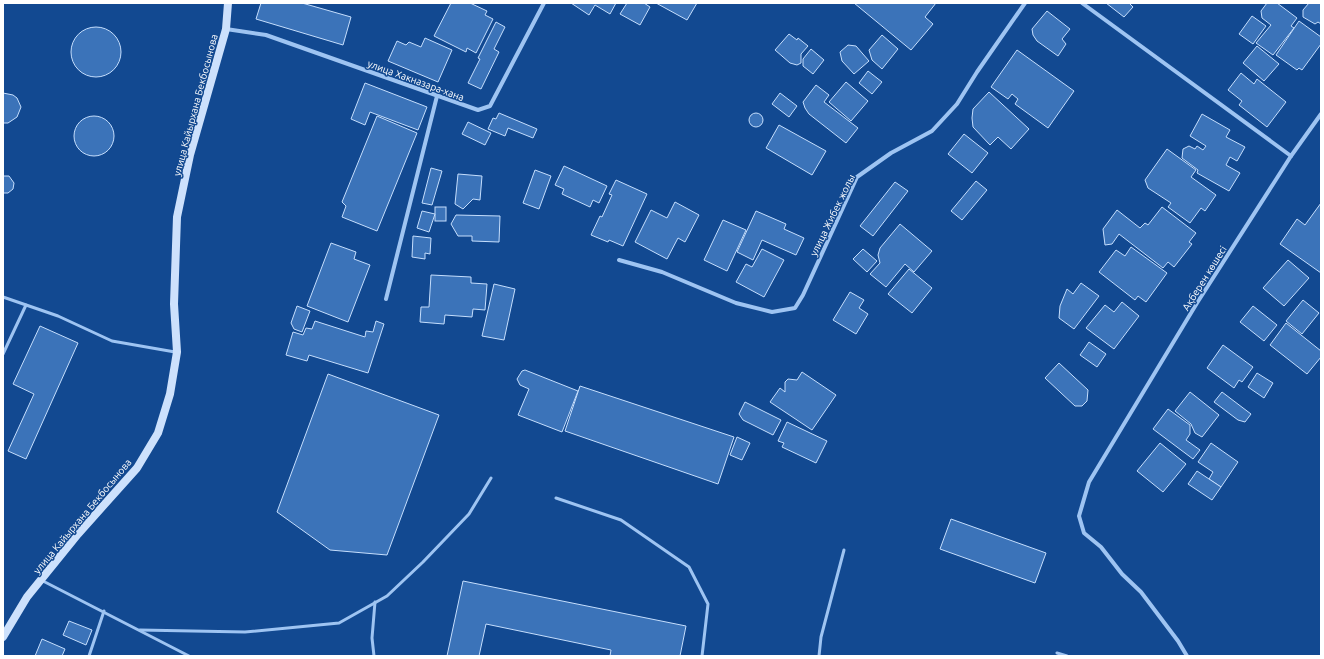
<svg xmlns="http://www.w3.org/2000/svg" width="1324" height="659" viewBox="0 0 1324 659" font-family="Ubuntu,sans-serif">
  <rect width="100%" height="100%" fill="#124991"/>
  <g fill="#3b73b9" stroke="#c5defd">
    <path d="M261 3H302L351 17 343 45 256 19Z"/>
    <path d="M451 3H470L487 11 485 15 493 19 476 53 467 48 466 52 434 36Z"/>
    <path d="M571 3H616L610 14 595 5 589 15Z"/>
    <path d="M627 3H644L650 7 640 25 620 14Z"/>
    <path d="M656 3H697L687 20Z"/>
    <path d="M854 3H936L925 17 933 24 911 50Z"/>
    <path d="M1106 3H1129L1133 7 1124 17Z"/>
    <path d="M1267 3H1277L1297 18 1291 26 1294 28 1273 55 1256 43 1271 25 1262 18 1261 11Z"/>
    <path d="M1309 3H1321V24L1318 22 1315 24 1303 17V10Z"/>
    <path d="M1047 11 1070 29 1062 39 1066 44 1058 56 1037 41 1033 35 1032 29Z"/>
    <path d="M1252 16 1266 26 1253 44 1239 34Z"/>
    <path d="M1299 21 1321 37V44L1302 70 1299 68 1297 70 1276 55Z"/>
    <path d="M496 22 505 27 494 49 499 52 481 89 468 83 480 59 478 58Z"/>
    <circle cx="96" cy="52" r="25"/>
    <path d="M789 34 797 40 798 38 808 46 801 54V63L797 65 790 63 775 50Z"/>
    <path d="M882 35 898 49 882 69 872 60 869 50Z"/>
    <path d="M425 38 452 50 438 82 388 61 397 41 406 45 409 42 421 47Z"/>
    <path d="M848 45 856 46 869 61 854 74 842 61 840 52Z"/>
    <path d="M1257 46 1279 64 1264 81 1243 63Z"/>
    <path d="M811 49 824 60 813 74 803 66V59Z"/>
    <path d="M1017 50 1074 91 1048 128 1015 104 1018 99 1012 94 1008 99 991 87Z"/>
    <path d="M868 71 882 82 872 94 859 83Z"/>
    <path d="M1241 73 1254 84 1257 79 1286 102 1267 127 1239 105 1242 101 1228 90Z"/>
    <path d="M846 82 868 101 851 121 829 102Z"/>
    <path d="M365 83 427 107 418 130 370 112 365 125 351 119Z"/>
    <path d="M816 85 829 95 824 102 858 128 846 143 809 114 805 108 803 102Z"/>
    <path d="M989 92 1029 129 1011 149 998 137 990 145 973 127 972 118 973 109Z"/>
    <path d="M3 93 13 95 17 98 21 107 17 117 8 123H3Z"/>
    <path d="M780 93 797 106 789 117 772 104Z"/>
    <path d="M499 113 537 129 533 138 508 128 505 136 488 129 493 118 496 119Z"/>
    <circle cx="756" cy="120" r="7"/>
    <path d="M1202 114 1230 130 1226 137 1245 147 1237 161 1230 157 1226 165 1240 173 1229 191 1197 173 1198 170 1182 158 1183 149 1189 146 1195 149 1197 146 1203 150 1206 146 1190 136Z"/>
    <path d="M377 116 417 133 377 231 342 217 346 206 342 202Z"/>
    <circle cx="94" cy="136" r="20"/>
    <path d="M468 122 491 133 485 145 462 134Z"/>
    <path d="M779 125 826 151 812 175 766 148Z"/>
    <path d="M964 134 988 153 972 173 948 154Z"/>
    <path d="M1167 149 1196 170 1191 177 1216 195 1205 211 1201 208 1190 223 1168 207 1171 203 1148 188 1145 180Z"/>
    <path d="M564 166 607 186 599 203 593 200 590 207 562 194 564 189 555 185Z"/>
    <path d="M431 168 442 171 432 205 422 203Z"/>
    <path d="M535 170 551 176 539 209 523 203Z"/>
    <path d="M458 174 482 176 480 200 473 199 463 209 455 204Z"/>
    <path d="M3 176H9L14 183 13 189 8 193H3Z"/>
    <path d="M616 180 647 194 623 246 609 240 608 242 591 235 600 216 602 217 612 195 609 194Z"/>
    <path d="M976 181 987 190 962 220 951 211Z"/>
    <path d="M895 182 908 191 873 236 860 226Z"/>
    <path d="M675 202 699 215 685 242 678 238 667 259 635 242 651 210 667 218Z"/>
    <path d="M1321 203V273L1280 244 1297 219 1305 225Z"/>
    <rect x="435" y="207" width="11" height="14"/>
    <path d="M1162 207 1196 233 1189 242 1192 244 1174 267 1168 262 1163 268 1119 234 1112 244 1105 245 1103 229 1117 210 1140 228 1145 223 1148 225Z"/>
    <path d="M422 211 435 214 429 232 417 228Z"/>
    <path d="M756 211 786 224 784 229 804 238 796 255 762 240 753 260 737 252Z"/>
    <path d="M456 215 500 216 499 242 472 241V236H458L451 224Z"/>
    <path d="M723 220 746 230 727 271 704 260Z"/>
    <path d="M900 224 932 251 914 272 905 264 886 287 870 274 880 263 878 255 880 248Z"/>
    <path d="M413 236 431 238 430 254 425 253V259L412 257Z"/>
    <path d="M331 243 356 252 354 259 370 265 348 322 307 306Z"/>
    <path d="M1131 247 1167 273 1146 302 1138 296 1135 300 1099 272 1116 250 1125 256Z"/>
    <path d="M762 249 784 260 764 297 736 282 746 264 752 267Z"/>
    <path d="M863 249 877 261 867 272 853 259Z"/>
    <path d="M1288 260 1309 278 1284 306 1263 288Z"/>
    <path d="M909 269 932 288 912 313 888 294Z"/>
    <path d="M431 275 471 277V283L487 284 485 310 473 309 472 317 445 315 444 324 420 322 421 307H429Z"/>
    <path d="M1081 283 1099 296 1074 329 1059 318 1060 306 1067 289 1073 294Z"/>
    <path d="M494 284 515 289 504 340 482 336Z"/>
    <path d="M850 292 864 300 859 308 868 314 856 334 833 320Z"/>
    <path d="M1303 300 1319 313 1302 334 1286 321Z"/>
    <path d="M1122 302 1139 316 1114 349 1086 328 1105 305 1114 312Z"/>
    <path d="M297 306 310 311 302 332 294 329 291 323Z"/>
    <path d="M1253 306 1277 325 1264 341 1240 322Z"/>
    <path d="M315 321 365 337 366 331 373 332 376 321 384 324 368 373 309 355 307 361 286 355 293 332 303 335 306 328 312 329Z"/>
    <path d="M1286 323 1321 351V357L1307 374 1270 345Z"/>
    <path d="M40 326 78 343 26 459 8 451 34 394 13 384Z"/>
    <path d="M1089 342 1106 354 1097 367 1080 355Z"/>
    <path d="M1223 345 1253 367 1242 382 1239 380 1234 388 1207 368Z"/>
    <path d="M1059 363 1088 390 1087 401 1082 406H1075L1045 378Z"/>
    <path d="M525 370 578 391 562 432 518 415 529 389 520 385 517 379 522 371Z"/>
    <path d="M802 372 836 395 812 430 770 402 780 388 785 392V382L788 379 797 380Z"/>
    <path d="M1257 373 1273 383 1264 398 1248 387Z"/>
    <path d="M328 374 439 415 387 555 330 550 277 512Z"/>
    <path d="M580 386 734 437 718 484 565 431Z"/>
    <path d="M1190 392 1219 415 1202 437 1195 433 1191 424 1175 411Z"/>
    <path d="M1222 392 1251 414 1245 422 1238 420 1214 402Z"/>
    <path d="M745 402 781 420 773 435 743 420 739 414Z"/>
    <path d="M1168 409 1190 425V434L1186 440 1200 450 1193 459 1153 429Z"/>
    <path d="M787 422 827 441 816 463 782 447 784 443 778 441Z"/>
    <path d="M737 437 750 443 742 460 730 455Z"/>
    <path d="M1160 443 1186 464 1163 492 1137 471Z"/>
    <path d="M1211 443 1238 462 1221 487 1209 479 1213 472 1198 462Z"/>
    <path d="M1197 471 1221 487 1212 500 1188 484Z"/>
    <path d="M951 519 1046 553 1035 583 940 549Z"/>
    <path d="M463 581 686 626 680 656H610L611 650 486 624 479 656H447Z"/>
    <path d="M69 621 92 630 86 645 63 635Z"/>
    <path d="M42 639 65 649 62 656H35Z"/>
  </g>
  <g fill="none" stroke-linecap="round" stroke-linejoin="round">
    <g stroke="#9ec4f2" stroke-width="3">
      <path d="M3 297 58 316 112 341 175 352"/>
      <path d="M3 354 26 305"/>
      <path d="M556 498 621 520 689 567 708 604 702 656"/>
      <path d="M41 580 189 656"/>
      <path d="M140 630 245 632 339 623 387 596 423 562 469 514 491 478"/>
      <path d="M1057 653 1067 656"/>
      <path d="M89 656 104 611"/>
      <path d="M374 656 372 638 375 602"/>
      <path d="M819 656 821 637 844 550"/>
    </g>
    <g stroke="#9ec4f2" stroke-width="4">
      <path d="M1082 3 1291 156"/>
      <path d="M226 29 266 35 478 110 490 106 544 3"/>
      <path d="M619 260 662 272 736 303 772 312 795 308 803 295 857 177 891 153 932 131 957 104 977 72 1025 3"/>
      <path d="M386 299 437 96"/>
      <path d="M1187 656 1178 641 1141 592 1122 574 1101 547 1084 533 1079 516 1089 482 1197 303 1291 156 1321 114"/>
    </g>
    <path stroke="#cde1fc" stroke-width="8" d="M3 637 27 597 78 534 137 468 158 433 170 394 177 352 174 304 177 217 190 155 226 29 228 3"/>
  </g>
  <g text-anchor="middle" stroke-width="3" stroke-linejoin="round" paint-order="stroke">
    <g font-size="10" fill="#fff" stroke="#124991">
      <text transform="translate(416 80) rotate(20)" y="4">улица Хакназара-хана</text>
      <text transform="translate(195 105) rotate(-75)" y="4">улица Кайырхана Бекбосынова</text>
      <text transform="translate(832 215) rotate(-64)" y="4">улица Жибек жолы</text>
      <text transform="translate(1204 278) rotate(-58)" y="4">Ақберен көшесі</text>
      <text transform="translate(82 516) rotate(-50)" y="4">улица Кайырхана Бекбосынова</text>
    </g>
  </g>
  <rect width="1324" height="659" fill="none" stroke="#ffffff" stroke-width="8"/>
</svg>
